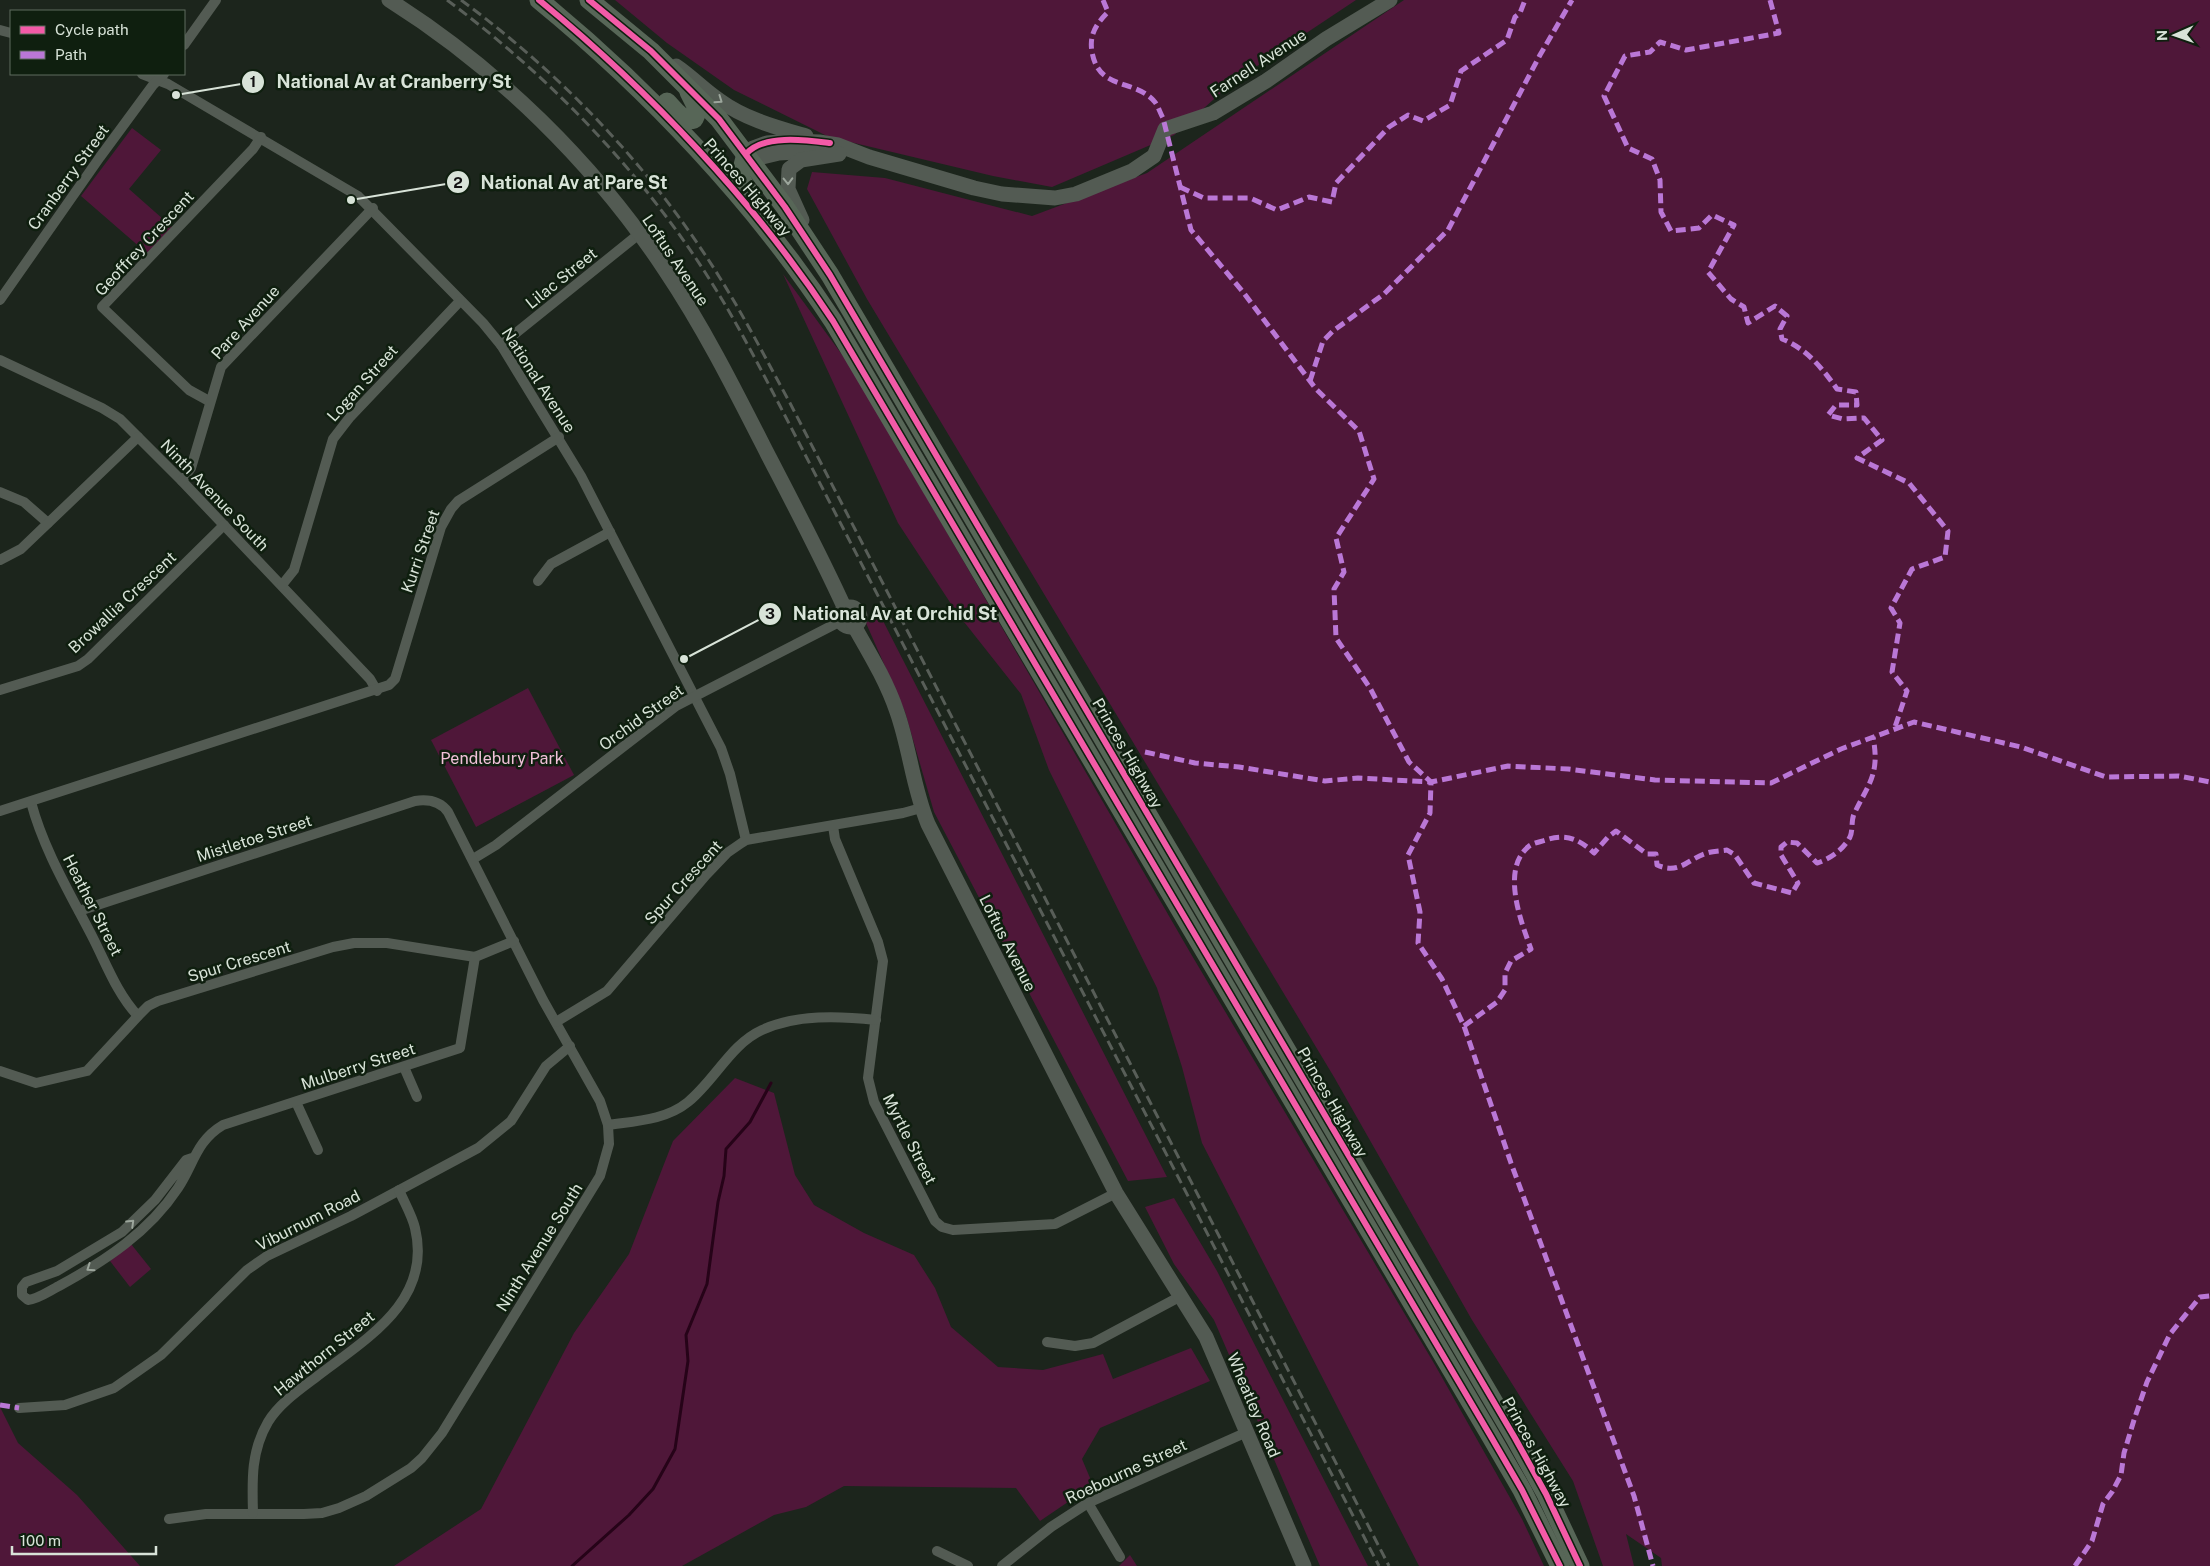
<svg xmlns="http://www.w3.org/2000/svg" width="2210" height="1566" viewBox="0 0 2210 1566" font-family="'Public Sans',sans-serif">
  <rect width="100%" height="100%" fill="#1c251c"/>
  <g fill="#4f1739">
    <path d="M615 0H1356L1233 82 1174 135 1052 187 993 176 829 137 734 90 667 43Z"/>
    <path d="M1404 0H2210V1566H1662L1661 1558 1626 1534 1634 1566H1603L1573 1481 1472 1320 1334 1077 867 299 807 189 812 172 885 178 1032 216 1147 173Z"/>
    <path d="M132 128 161 150 129 189 172 227 149 255 81 196Z"/>
    <path d="M783 274 851 367 1191 954 1435 1365 1522 1519 1544 1566H1419L1202 1143 1182 1067 1157 988 1049 770 1021 694 957 613 898 523Z"/>
    <path d="M879 613 1167 1177 1128 1181 934 812 905 712 866 623Z"/>
    <path d="M528 688 574 775 476 827 431 740Z"/>
    <path d="M735 1078 774 1093 795 1175 814 1205 864 1233 914 1255 935 1288 951 1327 998 1367 1043 1370 1103 1354 1113 1379 1191 1348 1210 1381 1100 1428 1082 1459 1093 1485 1040 1521 1016 1488 844 1486 806 1507 774 1515 682 1566H394L481 1509 574 1333 629 1254 673 1141Z"/>
    <path d="M1174 1198 1217 1271 1368 1566H1320L1214 1320 1174 1264 1145 1207Z"/>
    <path d="M131 1244 151 1269 130 1287 110 1261Z"/>
    <path d="M0 1407 18 1443 77 1495 140 1566H0Z"/>
    <path d="M1130 1555 1137 1566H1119Z"/>
  </g>
  <g fill="none" stroke-linecap="round" stroke-linejoin="round">
    <path stroke="#260318" stroke-width="3" d="M572 1566 629 1515 653 1489 675 1449 688 1361 686 1335 707 1284 718 1202 724 1176 726 1149 750 1122 771 1083"/>
    <g stroke="#535b53" stroke-width="10">
      <path d="M0 30 11 33"/>
      <path d="M184 45 216 0"/>
      <path d="M142 74 168 84 358 196 483 323 501 345 581 476 721 748 730 774 746 840"/>
      <path d="M0 300 100 157 153 85 164 74"/>
      <path d="M501 345 639 234"/>
      <path d="M0 360 102 408 120 419 182 481 370 679 377 691"/>
      <path d="M209 401 189 390 102 307 253 149 261 137"/>
      <path d="M182 481 191 468 221 367 373 208"/>
      <path d="M0 492 24 502 48 523"/>
      <path d="M0 560 21 549 138 437"/>
      <path d="M538 581 551 564 610 532"/>
      <path d="M282 585 294 570 333 439 350 417 460 301"/>
      <path d="M0 690 78 666 88 659 224 525"/>
      <path d="M31 802C44 851 71 895 94 940 107 966 118 995 138 1016"/>
      <path d="M0 811 389 685 395 679 399 666 441 527 451 509 458 501 559 437"/>
      <path d="M833 826 835 839 878 942 883 961 868 1078 874 1102 935 1221 942 1227 953 1230 1055 1224 1116 1193"/>
      <path d="M473 859 496 845 676 706 841 621"/>
      <path d="M79 911 415 801C428 799 440 801 448 812L543 1000 600 1101 608 1125 609 1144 600 1176 442 1433 422 1458 411 1468 366 1496 339 1508 322 1513 304 1514H206L169 1519"/>
      <path d="M556 1022 607 991 706 875 727 853 740 844 746 840 903 813 921 808"/>
      <path d="M404 1067 417 1097"/>
      <path d="M0 1071 36 1083 87 1071 138 1016 148 1006 158 1001 333 947 354 943H387L475 957 514 941"/>
      <path d="M296 1102 318 1150"/>
      <path d="M608 1125C636 1121 666 1120 688 1102 715 1080 731 1044 762 1030 796 1014 840 1016 876 1020"/>
      <path d="M192 1158 186 1160 155 1200 122 1232 57 1271 26 1282 22 1287V1295L28 1300C38 1299 49 1291 59 1286 105 1261 149 1232 178 1188 194 1164 196 1141 223 1125L460 1048 475 957"/>
      <path d="M1047 1342 1075 1346 1093 1343 1181 1296"/>
      <path d="M19 1408 65 1405 114 1388 161 1355 247 1270 267 1256 351 1216 478 1148 511 1121 546 1066 570 1046"/>
      <path d="M1088 1503 1120 1557"/>
      <path d="M253 1513C252 1480 251 1451 268 1422 279 1404 299 1390 315 1378 364 1340 433 1302 415 1228 412 1215 404 1202 399 1190"/>
      <path d="M937 1551 968 1566"/>
      <path d="M1002 1566 1051 1527 1088 1503 1247 1432"/>
    </g>
    <g stroke="#535b53" stroke-width="15">
      <path d="M389 0C497 68 594 163 665 270 704 328 735 390 767 453 794 505 821 556 845 609"/>
      <path d="M676 66C691 76 704 90 719 100 745 119 775 127 806 136"/>
      <path d="M746 154 753 148 767 143 791 141 819 142 838 145 869 157 974 188 1002 194 1055 198 1076 194 1132 171 1154 156 1165 129 1213 113 1266 81 1326 39 1390 0"/>
      <path d="M750 160 779 153 813 151"/>
      <path d="M802 220 788 189 789 169 801 160 839 154"/>
      <circle cx="850" cy="617" r="10"/>
      <path d="M854 626C870 654 887 682 897 712 910 749 913 788 928 824L1116 1193 1206 1337 1304 1566"/>
    </g>
    <g stroke="#576657" stroke-width="19">
      <path d="M539 0C649 90 755 202 833 321L1490 1435 1522 1490 1560 1566"/>
      <path d="M589 0 651 51 719 119 785 207 830 275 1515 1438 1546 1494 1580 1566"/>
      <path d="M667 102C674 109 683 123 694 119L698 110 689 92"/>
      <path d="M746 154 740 177 752 198"/>
    </g>
    <g stroke="#585e58" stroke-width="3" stroke-dasharray="10 5" stroke-linecap="butt">
      <path d="M447 0C550 77 641 171 710 280 736 321 758 364 780 406L1379 1566"/>
      <path d="M461 0C563 75 653 170 720 278 745 318 767 361 790 403L1389 1566"/>
    </g>
    <g stroke="#ba77d6" stroke-width="5" stroke-dasharray="10 5" stroke-linecap="butt">
      <path d="M1103 0 1108 12C1096 24 1089 35 1092 52 1099 91 1133 78 1154 101 1158 105 1160 113 1163 118L1191 230 1243 292 1316 389 1359 431 1374 479 1336 538 1344 572 1334 589 1336 638 1370 688 1409 762 1431 782 1430 813 1408 855 1420 912 1418 943 1442 979 1464 1026 1511 1163 1634 1496 1653 1566"/>
      <path d="M1770 0 1779 33 1686 50 1660 42 1650 52 1625 56 1604 96 1628 148 1652 159 1660 180 1661 212 1671 231 1699 228 1712 215 1734 225 1708 272 1731 299 1744 307 1748 323 1775 306 1787 316 1780 329 1782 339C1807 349 1822 368 1837 389L1856 392 1857 405H1836L1828 415 1843 419 1864 418 1882 440 1857 458 1909 483 1948 531 1945 557 1912 569 1891 608 1900 623 1892 672 1907 691 1894 730"/>
      <path d="M1180 187 1204 198H1250L1277 210 1309 197 1332 202 1336 183 1389 127 1408 115 1423 121 1450 105 1461 71 1507 40 1515 17 1520 13 1525 0"/>
      <path d="M1310 381 1323 341 1333 331 1384 294 1448 230 1540 55 1572 0"/>
      <path d="M1145 752 1195 763 1239 767 1325 781 1358 778 1431 782 1508 766 1568 769 1655 780 1771 783 1841 749 1914 722 2021 747 2106 777 2179 776 2210 782"/>
      <path d="M1464 1026 1497 1002 1505 990V973L1511 961 1531 949C1521 922 1501 870 1528 847 1532 843 1540 842 1546 840 1566 833 1579 839 1594 853L1608 837 1616 831 1647 854H1656L1657 865C1680 875 1687 859 1707 853 1713 851 1721 851 1727 850L1735 855 1754 883 1792 893 1798 883 1781 855V847L1787 842 1797 843 1817 863C1830 859 1843 850 1850 837 1853 831 1851 821 1854 814 1869 783 1880 774 1873 737"/>
      <path d="M0 1405 19 1408"/>
      <path d="M2075 1566 2092 1541 2103 1504 2112 1492 2121 1475 2124 1453 2134 1420 2147 1382 2170 1334 2200 1297 2210 1296"/>
    </g>
    <g stroke="#0f1f0f" stroke-width="9">
      <g id="cycleway">
        <path d="M539 0C649 90 755 202 833 321L1490 1435 1522 1490 1560 1566"/>
        <path d="M589 0 651 51 719 119 785 207 830 275 1515 1438 1546 1494 1580 1566"/>
        <path d="M746 154C764 134 806 140 830 143"/>
      </g>
    </g>
    <use href="#cycleway" stroke="#f35aa7" stroke-width="6"/>
  </g>
  <defs><path id="oneway-chevron" d="M-2-3.5L2.5 0L-2 3.5" fill="none" stroke-width="1.6" stroke-linecap="round" stroke-linejoin="round" transform="scale(1.25)"/></defs>
  <g stroke="#9ca69c">
    <use href="#oneway-chevron" transform="translate(719 100) rotate(35)"/>
    <use href="#oneway-chevron" transform="translate(788 181) rotate(89)"/>
    <use href="#oneway-chevron" transform="translate(131 1223) rotate(-44)"/>
    <use href="#oneway-chevron" transform="translate(90 1268) rotate(146)"/>
  </g>
  <g text-anchor="middle" stroke-width="5" stroke-linejoin="round" paint-order="stroke">
    <g font-size="16" fill="#d8e3d8" stroke="#0f1f0f">
      <text transform="translate(1258 63) rotate(-33)" y="6">Farnell Avenue</text>
      <text transform="translate(68 177) rotate(-54)" y="6">Cranberry Street</text>
      <text transform="translate(748 187) rotate(49)" y="6">Princes Highway</text>
      <text transform="translate(144 243) rotate(-47)" y="6">Geoffrey Crescent</text>
      <text transform="translate(676 260) rotate(56)" y="6">Loftus Avenue</text>
      <text transform="translate(561 278) rotate(-39)" y="6">Lilac Street</text>
      <text transform="translate(245 322) rotate(-48)" y="6">Pare Avenue</text>
      <text transform="translate(539 380) rotate(57)" y="6">National Avenue</text>
      <text transform="translate(362 383) rotate(-48)" y="6">Logan Street</text>
      <text transform="translate(215 495) rotate(46)" y="6">Ninth Avenue South</text>
      <text transform="translate(420 551) rotate(-71)" y="6">Kurri Street</text>
      <text transform="translate(122 602) rotate(-43)" y="6">Browallia Crescent</text>
      <text transform="translate(641 717) rotate(-36)" y="6">Orchid Street</text>
      <text transform="translate(1128 753) rotate(60)" y="6">Princes Highway</text>
      <text transform="translate(254 838) rotate(-18)" y="6">Mistletoe Street</text>
      <text transform="translate(683 882) rotate(-48)" y="6">Spur Crescent</text>
      <text transform="translate(93 905) rotate(63)" y="6">Heather Street</text>
      <text transform="translate(1008 943) rotate(63)" y="6">Loftus Avenue</text>
      <text transform="translate(239 961) rotate(-17)" y="6">Spur Crescent</text>
      <text transform="translate(358 1066) rotate(-18)" y="6">Mulberry Street</text>
      <text transform="translate(1333 1102) rotate(60)" y="6">Princes Highway</text>
      <text transform="translate(910 1139) rotate(63)" y="6">Myrtle Street</text>
      <text transform="translate(308 1220) rotate(-27)" y="6">Viburnum Road</text>
      <text transform="translate(539 1247) rotate(-58)" y="6">Ninth Avenue South</text>
      <text transform="translate(324 1353) rotate(-39)" y="6">Hawthorn Street</text>
      <text transform="translate(1254 1405) rotate(67)" y="6">Wheatley Road</text>
      <text transform="translate(1537 1452) rotate(61)" y="6">Princes Highway</text>
      <text transform="translate(1126 1471) rotate(-25)" y="6">Roebourne Street</text>
    </g>
    <g font-size="16" fill="#f1c1d9" stroke="#0f1f0f">
      <text x="502" y="764">Pendlebury Park</text>
    </g>
  </g>
  <path fill="none" stroke="#d8e3d8" stroke-width="2" d="M176 95L253 82M351 200L458 182M684 659L770 614"/>
  <g fill="#d8e3d8" stroke="#0f1f0f" stroke-width="2">
    <circle cx="176" cy="95" r="5"/>
    <circle cx="351" cy="200" r="5"/>
    <circle cx="684" cy="659" r="5"/>
    <circle cx="253" cy="82" r="12"/>
    <circle cx="458" cy="182" r="12"/>
    <circle cx="770" cy="614" r="12"/>
  </g>
  <g font-size="15" text-anchor="middle" font-weight="bold" fill="#111">
    <text x="253" y="87">1</text>
    <text x="458" y="188">2</text>
    <text x="770" y="619">3</text>
  </g>
  <g font-size="18" text-anchor="middle" font-weight="bold" fill="#d8e3d8" stroke="#0f1f0f" stroke-width="5" stroke-linejoin="round" paint-order="stroke">
    <text x="394" y="88">National Av at Cranberry St</text>
    <text x="574" y="189">National Av at Pare St</text>
    <text x="895" y="620">National Av at Orchid St</text>
  </g>
  <rect x="10" y="10" width="175" height="65" fill="#0f1f0f" stroke="#5f6d5f"/>
  <rect x="20" y="26" width="25" height="8" fill="#f35aa7" stroke="#5f6d5f"/>
  <text x="55" y="35" font-size="15" fill="#d8e3d8">Cycle path</text>
  <rect x="20" y="51" width="25" height="8" fill="#ba77d6" stroke="#5f6d5f"/>
  <text x="55" y="60" font-size="15" fill="#d8e3d8">Path</text>
  <g transform="translate(2175 35) rotate(268)" stroke="#0f1f0f" stroke-width="4" paint-order="stroke">
  <path d="M0-4L9 19L0 12L-9 19Z" fill="#d8e3d8"/>
  <text y="-8" font-size="14" font-weight="bold" text-anchor="middle" fill="#d8e3d8">N</text>
  </g>
  <path d="M12 1546v8h144v-8" fill="none" stroke="#d8e3d8" stroke-width="2.5"/>
  <text x="20" y="1546" font-size="15" fill="#d8e3d8" stroke="#0f1f0f" stroke-width="4" paint-order="stroke">100 m</text>
</svg>
